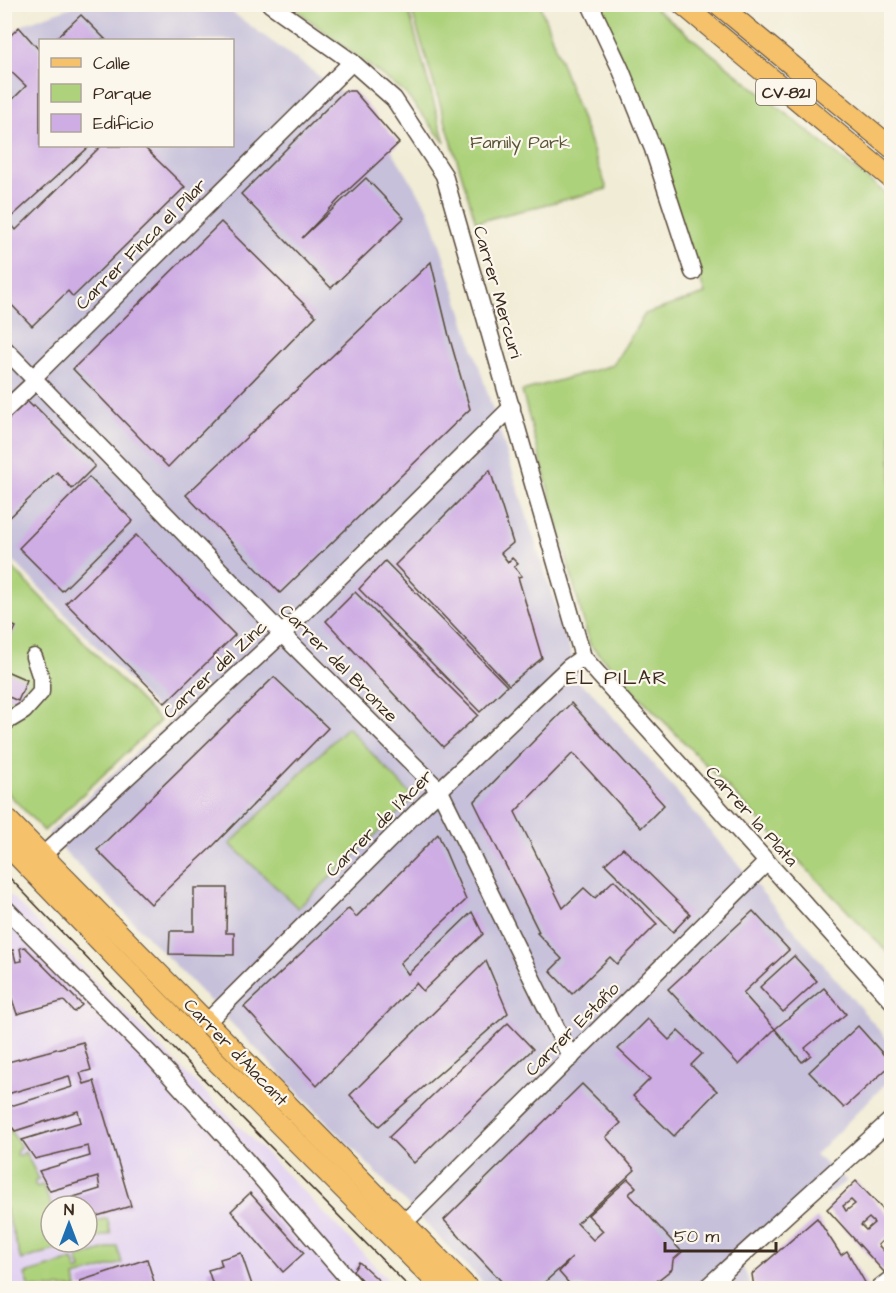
<svg xmlns="http://www.w3.org/2000/svg" width="896" height="1293" viewBox="0 0 896 1293" font-family="'Architects Daughter',sans-serif">
  <rect width="100%" height="100%" fill="#fbf7ec"/>
  <filter id="ink" filterUnits="userSpaceOnUse"><feTurbulence type="fractalNoise" baseFrequency=".0167" numOctaves="2"/><feDisplacementMap in="SourceGraphic" scale="12" xChannelSelector="R" yChannelSelector="G"/><feConvolveMatrix kernelMatrix="1 2 1 2 8 2 1 2 1" color-interpolation-filters="sRGB"/></filter>
  <filter id="wash" filterUnits="userSpaceOnUse"><feTurbulence type="fractalNoise" baseFrequency=".008" numOctaves="4" result="noise"/><feDisplacementMap in="SourceGraphic" scale="24" xChannelSelector="R" yChannelSelector="G"/><feGaussianBlur stdDeviation="1.35" result="paint"/><feColorMatrix in="noise" values="0 0 0 0 0 0 0 0 0 0 0 0 0 0 0 0 0 1.4 0 .05"/><feComposite in="paint" operator="in"/></filter>
  <g filter="url(#wash)">
    <rect width="100%" height="100%" fill="#f1ecd5"/>
    <path fill="#e3d3f2" fill-rule="evenodd" d="M4 889 302 1190 396 1288H5ZM51 1206H87V1242H51Z"/>
    <path fill="#c6c0da" fill-rule="evenodd" d="M77 5H222L367 111 429 210 581 685 590 690 891 1044V1078L815 1155 847 1181 737 1253 752 1288H488L48 834 169 722 9 556 5 559V44L24 24ZM40 40H232V146H40Z"/>
    <g fill="#add27b" stroke="#747e4c" stroke-width="1.5">
      <path d="M290 5H407L445 143 405 93Z"/>
      <path d="M410 5H540L607 189 476 222Z"/>
      <path d="M596 5H651L891 198V956L590 645 522 391 613 365 645 314 705 294 636 90Z"/>
      <path d="M8 563 160 721 44 831 5 790 4 566Z"/>
      <path d="M347 727 414 798 298 908 230 844Z"/>
      <path d="M5 1122 21 1147 17 1149V1154L20 1156 25 1152 39 1179 35 1181V1185L38 1187 42 1184 51 1206 49 1216 51 1219V1242H67L68 1246 21 1260 5 1206Z"/>
      <path d="M107 1218 111 1234 87 1240V1224Z"/>
      <path d="M117 1246 122 1263 75 1277 77 1288H30L25 1274 73 1260 77 1271 81 1269 77 1258Z"/>
    </g>
    <g id="blocks">
      <g fill="#ceace4" fill-rule="evenodd">
        <path d="M81 15 106 40H54Z"/>
        <path d="M19 27 40 51V146H90L8 220 4 217V108L26 86 4 65V42Z"/>
        <path d="M344 91H354L399 143 344 194 302 238 366 178 404 218 331 288 241 194Z"/>
        <path d="M101 146H143L185 187 73 297 68 291 32 326 5 298V222L8 220 16 230Z"/>
        <path d="M221 222 316 316 168 467 73 369Z"/>
        <path d="M431 262 449 336 470 409 280 593 186 495Z"/>
        <path d="M27 401 33 407 34 405 95 466 72 489 57 472 4 523V423Z"/>
        <path d="M490 470 513 543 501 553 508 562 512 558 518 564 514 567 522 576 518 577 542 658 509 685 395 565Z"/>
        <path d="M89 477 133 521 62 591 19 548Z"/>
        <path d="M136 535 235 635 165 703 66 603Z"/>
        <path d="M385 561 507 686 480 712 359 589Z"/>
        <path d="M355 592 478 715 443 747 326 621Z"/>
        <path d="M6 623 16 627 4 652V627Z"/>
        <path d="M4 670 27 680 18 701 9 697 4 708Z"/>
        <path d="M274 677 328 728 214 845 151 904 97 850Z"/>
        <path d="M571 703 664 805 641 828 573 753 515 812 563 908 584 888 595 898 614 880 657 924 617 964 610 957 572 994 550 971 562 959 537 933 539 932 474 802Z"/>
        <path d="M438 834 466 900 400 963 408 974 472 912 483 934 423 991 416 983 317 1086 244 1007 349 908 356 917Z"/>
        <path d="M623 848 690 914 673 932 605 864Z"/>
        <path d="M194 888H227L226 933H234V955L169 954 170 931H194Z"/>
        <path d="M753 911 789 950 743 993 775 1029 739 1065 668 989Z"/>
        <path d="M25 947 82 1005 74 1012 64 1001 17 1014 11 996 4 998V952L13 950 16 962 22 961 20 948Z"/>
        <path d="M794 956 817 981 783 1012 760 987Z"/>
        <path d="M486 961 508 1013 379 1126 350 1095Z"/>
        <path d="M824 988 846 1014 805 1048 811 1055 802 1062 775 1029Z"/>
        <path d="M648 1019 669 1040 678 1031 702 1054 691 1065 717 1091 674 1136 633 1096 650 1079 618 1049Z"/>
        <path d="M508 1023 533 1049 414 1163 389 1137Z"/>
        <path d="M858 1026 892 1064 844 1108 809 1072Z"/>
        <path d="M83 1042 91 1070 80 1073 84 1084 94 1081 131 1206 87 1219V1206H56L54 1203 100 1189 98 1177 50 1191 39 1171 90 1156 88 1146 35 1159 22 1140 81 1122 78 1111 15 1131 4 1116V1108L72 1087 69 1076 4 1095V1063Z"/>
        <path d="M582 1084 621 1123 606 1137 635 1170 577 1223 593 1240 603 1231 588 1215 628 1179 636 1187 629 1194 682 1252 673 1260 672 1269 648 1288H584L579 1284 573 1288 559 1272 572 1258 538 1288H526L502 1282 444 1220Z"/>
        <path d="M856 1181 892 1219V1243L886 1237 878 1245 884 1251 892 1244V1267L884 1272 827 1209ZM851 1200 855 1204 846 1211 843 1206ZM869 1218 874 1223 866 1230 861 1225Z"/>
        <path d="M250 1193 304 1253 283 1272 231 1211Z"/>
        <path d="M817 1218 841 1255 847 1251 867 1286 862 1288H754L752 1274Z"/>
        <path d="M241 1253 253 1288H214L208 1270 222 1266 220 1259Z"/>
        <path d="M147 1259 156 1288H81L80 1281Z"/>
        <path d="M359 1262 387 1288H369L353 1271Z"/>
      </g>
    </g>
  </g>
  <g filter="url(#ink)">
    <use href="#blocks" fill-opacity="0" stroke="#564739" stroke-width="1.5"/>
    <g fill="none" stroke-linecap="round" stroke-linejoin="round">
      <g stroke="#564739" stroke-width="19">
        <g id="minor">
          <path d="M270 4 352 62 394 99 444 175 583 657 892 1001"/>
          <path d="M590 4 621 70 653 149 693 272"/>
          <path d="M4 348 282 634 440 791 571 1058"/>
          <path d="M33 378 352 62"/>
          <path d="M4 411 36 381"/>
          <path d="M4 723 24 711 41 692V678L34 657"/>
          <path d="M43 855 282 634 512 407"/>
          <path d="M4 907 154 1058 224 1135 356 1288"/>
          <path d="M207 1022 424 805 569 667 583 657"/>
          <path d="M403 1224 767 862"/>
          <path d="M706 1288 892 1119"/>
          <path d="M879 1288 892 1278"/>
        </g>
      </g>
      <g stroke="#564739" stroke-width="22">
        <g id="major">
          <path d="M682 4 892 179"/>
          <path d="M718 4 892 148"/>
          <path d="M4 816 468 1288"/>
          <path d="M4 842 196 1041 442 1288"/>
        </g>
      </g>
      <use href="#minor" stroke="#fff" stroke-width="16"/>
      <use href="#major" stroke="#f5c16b" stroke-width="20"/>
      <path stroke="#3b2a1e" stroke-width="1.5" d="M4 872 179 1054 410 1288"/>
    </g>
  </g>
  <g text-anchor="middle" stroke-width="4.5" stroke-linejoin="round" paint-order="stroke">
    <rect fill="#fbf7ec" stroke="#75685c" stroke-width="1.5" x="756" y="79" width="60" height="26" rx="4.5"/>
    <g font-size="16" font-weight="bold" fill="#3b2a1e">
      <text x="786" y="98">CV-821</text>
    </g>
    <g font-size="18" fill="#585435" stroke="#fbf7ec">
      <text x="520" y="148">Family Park</text>
    </g>
    <g font-size="18" fill="#3b2a1e" stroke="#fbf7ec">
      <text transform="translate(141 244) rotate(-45)" y="6">Carrer Finca el Pilar</text>
      <text transform="translate(498 292) rotate(74)" y="6">Carrer Mercuri</text>
      <text transform="translate(339 663) rotate(45)" y="6">Carrer del Bronze</text>
      <text transform="translate(215 669) rotate(-43)" y="6">Carrer del Zinc</text>
      <text transform="translate(752 816) rotate(48)" y="6">Carrer la Plata</text>
      <text transform="translate(379 823) rotate(-45)" y="6">Carrer de l'Acer</text>
      <text transform="translate(572 1029) rotate(-45)" y="6">Carrer Estaño</text>
      <text transform="translate(236 1052) rotate(46)" y="6">Carrer d'Alacant</text>
    </g>
    <g font-size="20" letter-spacing="1.5" fill="#3b2a1e" stroke="#fbf7ec">
      <text x="617" y="684">EL PILAR</text>
    </g>
  </g>
  <rect width="896" height="1293" fill="none" stroke="#fbf7ec" stroke-width="24"/>
  <rect x="39" y="39" width="195" height="108" fill="#fbf7ec" stroke="#aea59a" stroke-width="1.5"/>
  <rect x="51" y="58" width="30" height="9" fill="#f5c16b" stroke="#aea59a" stroke-width="1.5"/>
  <text x="93" y="69" font-size="18" fill="#3b2a1e">Calle</text>
  <rect x="51" y="84" width="30" height="18" fill="#add27b" stroke="#aea59a" stroke-width="1.5"/>
  <text x="93" y="99" font-size="18" fill="#3b2a1e">Parque</text>
  <rect x="51" y="114" width="30" height="18" fill="#ceace4" stroke="#aea59a" stroke-width="1.5"/>
  <text x="93" y="129" font-size="18" fill="#3b2a1e">Edificio</text>
  <g transform="translate(69 1224)"><circle r="28" fill="#fbf7ec" stroke="#aea59a" stroke-width="1.5"/>
  <path d="M0-4.5L10 22L0 15L-10 22Z" fill="#1f6fb2"/>
  <text y="-9" font-size="16" font-weight="bold" text-anchor="middle" fill="#3b2a1e">N</text>
  </g>
  <path d="M665 1242v9h111v-9" fill="none" stroke="#3b2a1e" stroke-width="3"/>
  <text x="674" y="1242" font-size="18" fill="#3b2a1e" stroke="#fbf7ec" stroke-width="4.5" paint-order="stroke">50 m</text>
</svg>
